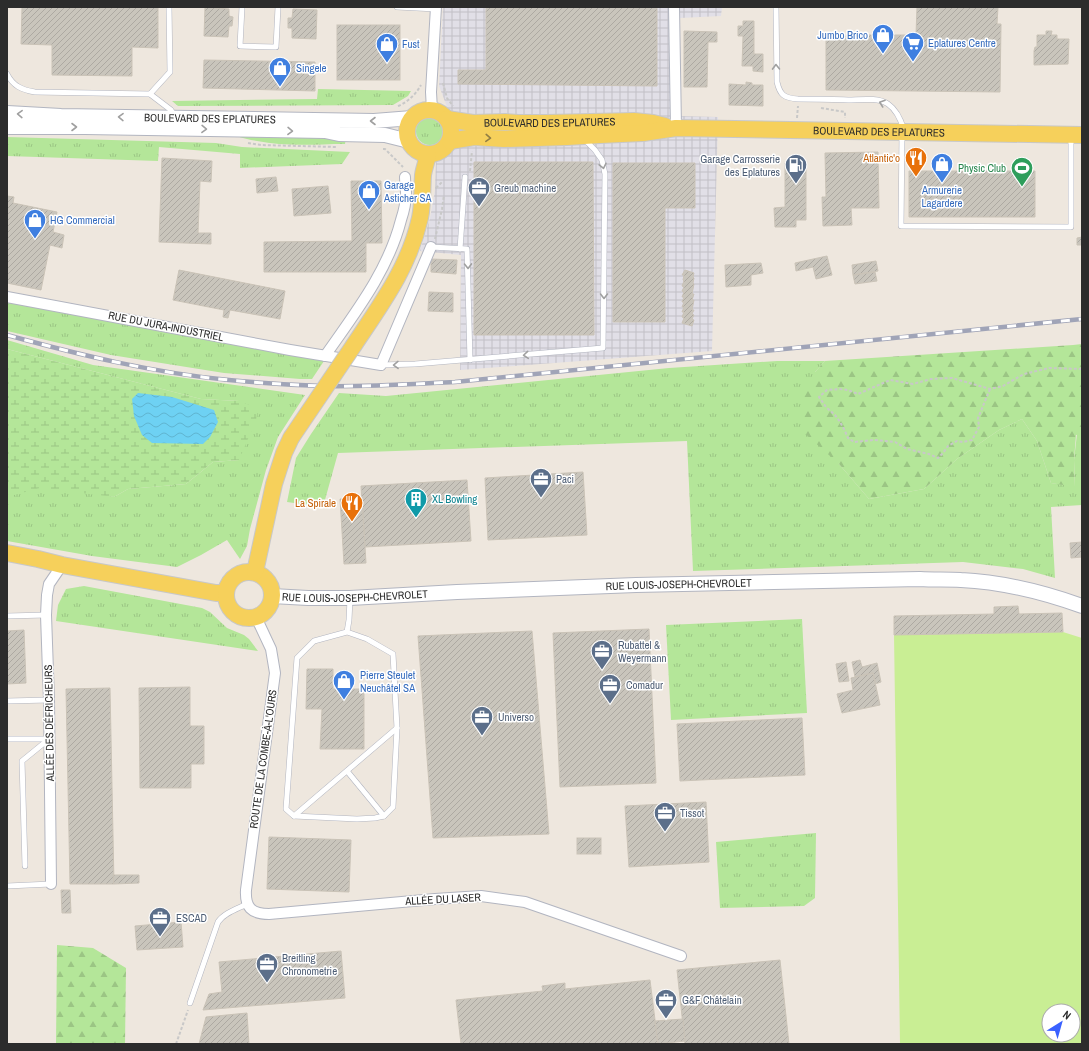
<svg xmlns="http://www.w3.org/2000/svg" width="1089" height="1051" viewBox="0 0 1089 1051" font-family="'Archivo Narrow',sans-serif">
  <defs>
    <pattern id="industrial-grid" width="8" height="8" patternUnits="userSpaceOnUse"><rect width="8" height="8" fill="#e1dfe7"/><path d="M0 4h8M4 0v8" fill="none" stroke="#c1c0c6"/></pattern>
    <pattern id="grass-tufts" width="24" height="20" patternUnits="userSpaceOnUse"><rect width="24" height="20" fill="#b4e699"/><path d="M3 7l-1-3M5 7V3M7 7l1-3M15 17l-1-3M17 17v-4M19 17l1-3" fill="none" stroke="#9bc584"/></pattern>
    <pattern id="forest-firs" width="22" height="20" patternUnits="userSpaceOnUse"><rect width="22" height="20" fill="#b4e699"/><path d="M5 1l3.5 6h-7zM16 11l3.5 6h-7z" fill="#9bc584"/></pattern>
    <pattern id="wetland-marsh" width="20" height="14" patternUnits="userSpaceOnUse"><rect width="20" height="14" fill="#b4e699"/><path d="M1 5h8M5 5V1M11 12h8M15 12V8" fill="none" stroke="#9bc584"/></pattern>
    <pattern id="water-waves" width="16" height="10" patternUnits="userSpaceOnUse"><rect width="16" height="10" fill="#6ed1f3"/><path d="M0 5q4-4 8 0t8 0" fill="none" stroke="#5fb4d0"/></pattern>
    <pattern id="building-hatch" width="6" height="6" patternUnits="userSpaceOnUse"><rect width="6" height="6" fill="#c9c5bc"/><path d="M-1 1l2-2M0 6l6-6M5 7l2-2" fill="none" stroke="#ada9a2"/></pattern>
  </defs>
  <rect width="100%" height="100%" fill="#eee7de"/>
  <path fill="url(#industrial-grid)" d="M443 7H722L721 16 680 18 679 116 718 117 712 351 460 370 461 255 420 251 430 218 435 190 436 159 454 144 451 117 439 86Z"/>
  <g fill="url(#grass-tufts)">
    <path d="M318 89 411 91 408 96 393 105 178 106 172 101 317 99Z"/>
    <circle cx="430" cy="131" r="14"/>
    <path d="M236 136 346 137 345 144C316 144 286 147 257 141 250 140 243 138 236 136Z"/>
    <path d="M7 137 216 143 242 147 350 152 342 164 240 168V154L159 147 158 161 7 156Z"/>
    <path d="M7 300 324 361 312 379H300L224 373 111 355 7 331Z"/>
    <path d="M7 340 93 365 305 395 278 437 266 470 250 529 247 546 240 559 227 540 201 555 177 567 92 556 7 541V473L114 497 128 489 186 484 213 462 239 460V401L201 399 7 349Z"/>
    <path d="M777 361H825L815 372 839 464 869 499 924 489 957 459 999 430 1022 419 1037 441 1051 483 1075 486 1074 460 1077 434H1082V505L1051 507 1055 578 1023 569 963 562 693 571 687 441 338 453 323 507 287 502 296 458 311 434 339 393 386 396 669 368Z"/>
    <path d="M84 586 202 608 210 612 227 628 244 635 249 639 258 651 56 621 58 605 66 589Z"/>
    <path d="M802 619 807 713 671 720 666 625Z"/>
    <path d="M816 833 815 898 804 906 720 908 716 842Z"/>
  </g>
  <g fill="url(#forest-firs)">
    <path d="M1082 344V434L1076 435 1074 460 1075 487 1051 483 1037 441 1022 419 999 430 957 459 924 489 869 499 839 464 801 430 802 399 815 372 825 361 1073 345Z"/>
    <path d="M57 945 93 948 126 968 125 1044H56Z"/>
  </g>
  <path fill="url(#wetland-marsh)" d="M7 349 201 399 239 401 258 408 256 420 239 460 213 462 186 484 128 489 114 497 40 488 14 495 7 494Z"/>
  <path fill="#c9ee94" fill-rule="evenodd" d="M1063 632 1082 638V1044H900L894 635ZM1049 1011H1073V1035H1049Z"/>
  <path fill="url(#water-waves)" d="M138 393 172 397 214 410 218 422 210 437 203 444 152 443 142 435 134 416 132 399Z"/>
  <g fill="url(#building-hatch)" stroke="#cac3b7">
    <path d="M22 7H158V48L132 47V76L52 75V45L21 44Z"/>
    <path d="M205 7 229 9V16L233 17 232 26H229L228 37 204 36Z"/>
    <path d="M486 7H657V86L458 84V70H486Z"/>
    <path d="M917 7H998L997 24H1001L1000 92 826 90V35H916Z"/>
    <path d="M293 9 317 10 316 39 292 38V28H288V18H292Z"/>
    <path d="M743 21H754V54H763V72L753 71V66H742L743 36H738V26H743Z"/>
    <rect x="337" y="25" width="63" height="55"/>
    <path d="M684 31 717 32V42H708L707 87H684Z"/>
    <path d="M1046 31H1052L1051 35H1057V39H1069L1068 64 1034 65V51L1035 47H1037V35H1046Z"/>
    <path d="M204 60 315 62V91L203 88Z"/>
    <path d="M746 82 752 83V85H763V106L729 105V84L746 85Z"/>
    <path d="M878 152 879 208H851L852 225 823 226 822 197H826L825 153Z"/>
    <path d="M162 158 212 161 211 182 200 181 198 233H211V244L159 242Z"/>
    <path d="M474 162H593L594 335H474Z"/>
    <path d="M613 163H695V208H665V322H613Z"/>
    <path d="M785 163H806V220H796V227H775L774 208 785 207Z"/>
    <path d="M1012 169H1017V171H1035V217H909V171H1012Z"/>
    <path d="M276 177 278 191 257 193 256 179Z"/>
    <path d="M351 181H381L382 243H366V272H264V242L352 241Z"/>
    <path d="M328 186 331 213 294 216 292 189Z"/>
    <path d="M7 196 14 197 13 203 57 212 53 232 64 235 62 248 50 245 41 290 7 283Z"/>
    <path d="M1082 237V245H1077V238Z"/>
    <path d="M827 256 832 275 816 279 813 267 796 271 795 263Z"/>
    <path d="M431 259 457 260 456 274 431 272Z"/>
    <path d="M876 261 878 271 853 275 852 265Z"/>
    <path d="M761 263 763 273 751 275V285L726 287 725 265Z"/>
    <path d="M179 270 285 291 280 319 230 310 228 318 223 317 224 310 173 300Z"/>
    <path d="M685 270 694 273 693 277 694 278 693 283 694 284 692 294H694L692 300H694L692 310H694L692 314 694 315 692 319 694 320 692 326 682 323 684 318 682 317 684 312H682L684 307H682L684 302H682L684 297H682L684 292 682 291 684 287 682 286 684 281 683 280 684 275H682Z"/>
    <path d="M875 272 877 281 855 284 853 275Z"/>
    <path d="M429 292 453 293V312L428 311Z"/>
    <path d="M583 472 587 535 488 540 485 478Z"/>
    <path d="M467 480 471 541 365 547 361 486Z"/>
    <path d="M362 498 366 563 344 564 340 499Z"/>
    <path d="M1082 542V557L1071 558 1070 543Z"/>
    <path d="M1018 606 1019 614 1062 613 1063 632 894 635V616L994 614V607Z"/>
    <path d="M649 629 656 783 560 787 553 633Z"/>
    <path d="M24 630 26 683 7 684V631Z"/>
    <path d="M532 631 549 834 433 838 418 636Z"/>
    <path d="M860 660 862 667 877 663 881 682 875 684 873 673 855 677 852 662Z"/>
    <path d="M846 662 849 681 839 682 836 664Z"/>
    <path d="M307 669H333V689H364V749H320L322 709H306Z"/>
    <path d="M873 673 880 705 842 713 837 694 853 690 851 678Z"/>
    <path d="M190 687V726H204V764H191V788H140L139 688Z"/>
    <path d="M110 688 114 884H70L66 689Z"/>
    <path d="M802 718 805 775 680 781 677 724Z"/>
    <path d="M706 802 709 862 629 867 625 806Z"/>
    <path d="M269 837 351 840 349 892 267 889Z"/>
    <rect x="577" y="838" width="24" height="16"/>
    <path d="M113 875H139V883L114 884Z"/>
    <path d="M61 890H70L71 913H62Z"/>
    <path d="M181 922 183 947 137 950 135 926Z"/>
    <path d="M341 951 345 998 203 1010 209 994 222 992 219 962Z"/>
    <path d="M780 960 789 1044H685L677 970Z"/>
    <path d="M650 980 658 1044H461L456 1000 543 991 542 986 565 983V989Z"/>
    <path d="M247 1013 249 1044H199L206 1017Z"/>
    <path d="M683 1019 685 1041 658 1044 655 1021Z"/>
  </g>
  <g fill="none" stroke-linecap="round" stroke-linejoin="round">
    <g stroke="#b2b5c0" stroke-width="6">
      <g id="lane">
        <path d="M242 7 240 46 276 47 278 7"/>
        <path d="M397 7 436 9"/>
        <path d="M776 7 777 82C780 95 784 98 798 99 814 99 831 99 848 100 860 100 877 97 888 104 897 110 901 120 904 130"/>
        <path d="M7 74C13 86 22 90 35 92L150 94 171 110 174 115"/>
        <path d="M150 94 170 72 169 7"/>
        <path d="M902 134 901 226 1071 227V136"/>
        <path d="M431 247 467 249 470 360"/>
        <path d="M460 249 465 177"/>
        <path d="M381 365 415 364 603 348 605 174 602 160 595 150 585 140"/>
        <path d="M7 616 46 615"/>
        <path d="M347 632 367 639 393 654 397 728 393 807 384 816 375 818 357 819 294 816 286 809 297 658 314 641 347 632 349 620 350 599"/>
        <path d="M7 701 49 700"/>
        <path d="M7 739H49"/>
        <path d="M347 771 384 816"/>
        <path d="M294 816 397 728"/>
        <path d="M25 866 22 761 49 739"/>
        <path d="M7 886 51 884"/>
        <path d="M190 1003 218 922C224 913 237 909 247 904"/>
      </g>
    </g>
    <g stroke="#b2b5c0" stroke-width="12">
      <g id="street">
        <path d="M674 7 676 128"/>
        <path d="M432 110 431 92 436 7"/>
        <path d="M7 297 290 350 381 365 431 247"/>
        <path d="M325 356C355 313 388 271 401 220 404 211 406 202 406 193 406 188 405 182 405 177"/>
        <path d="M256 617 271 649 275 673 246 890C245 907 251 914 269 914L435 899 481 896 525 902 681 956"/>
        <path d="M51 884 49 700 46 615 47 595 49 584 62 565"/>
      </g>
    </g>
    <g stroke="#b2b5c0" stroke-width="16">
      <g id="secondary">
        <path id="s1" d="M7 113 61 116 374 121 412 118"/>
        <path d="M7 127H85L325 131 339 134 385 135 409 141"/>
        <path id="s2" d="M272 596 308 598H350L457 592 636 585 920 579C934 580 947 579 961 580 1002 582 1043 592 1082 606"/>
      </g>
    </g>
    <g stroke="#c8c8c8" stroke-width="18">
      <g id="primary">
        <circle cx="429" cy="132" r="22"/>
        <path id="s3" d="M447 119 473 123 505 122 518 123H547L634 121 653 123 665 126"/>
        <path id="s4" d="M450 141 474 137 504 139 567 137 600 135 643 133 676 128 1082 135"/>
        <path d="M354 345C382 303 409 267 420 218 423 204 422 189 423 175 424 168 427 161 428 154"/>
        <path d="M7 553 38 559 62 565 216 593H225"/>
        <circle cx="249" cy="595" r="23"/>
        <path d="M255 572 274 484 284 453 291 438"/>
      </g>
    </g>
    <g stroke="#c8c8c8" stroke-width="2" stroke-dasharray="3 2" stroke-linecap="butt">
      <path d="M443 83 447 98 453 106"/>
      <path d="M398 106C408 102 416 94 421 85"/>
      <path d="M821 108 845 112V118"/>
      <path d="M797 118 798 106"/>
      <path d="M248 143 261 145 337 147"/>
      <path d="M383 149H385L403 167"/>
      <path d="M470 171 472 151"/>
      <path d="M436 188 442 182"/>
      <path d="M435 239 442 209 444 195"/>
      <path d="M990 389 978 418 979 427 972 440 963 442 957 441 948 446 943 453 938 458 929 454 907 449 895 442 874 440 854 442 848 438 844 429 840 422 835 415 826 407 819 397 827 390 839 389 848 390 858 394 890 380 913 384 931 379 952 378 990 389 1003 386 1024 374 1049 368 1082 369"/>
      <path d="M176 1044 188 1010"/>
    </g>
    <use href="#lane" stroke="#fff" stroke-width="5"/>
    <use href="#street" stroke="#fff" stroke-width="10"/>
    <use href="#secondary" stroke="#fff" stroke-width="14"/>
    <use href="#primary" stroke="#f6d05b" stroke-width="16"/>
    <g stroke="#a0a4b7" stroke-width="4.5">
      <path id="rail" d="M7 335C80 355 154 373 229 380 260 383 291 385 322 386 367 387 411 384 455 382L1082 319"/>
    </g>
    <use href="#rail" stroke="#fff" stroke-width="3" stroke-dasharray="9" stroke-linecap="butt"/>
    <g stroke="#c8c8c8" stroke-width="18" stroke-linecap="butt">
      <path id="primary-bridge" d="M291 438 354 345"/>
    </g>
    <use href="#primary-bridge" stroke="#f6d05b" stroke-width="16"/>
  </g>
  <defs><path id="oneway-chevron" d="M-2-3.5L2.5 0L-2 3.5" fill="none" stroke-width="1.6" stroke-linecap="round" stroke-linejoin="round"/></defs>
  <g stroke="#a0a0a0">
    <use href="#oneway-chevron" transform="translate(776 67) rotate(-91)"/>
    <use href="#oneway-chevron" transform="translate(882 103) rotate(-161)"/>
    <use href="#oneway-chevron" transform="translate(20 114) rotate(-178)"/>
    <use href="#oneway-chevron" transform="translate(121 117) rotate(-179)"/>
    <use href="#oneway-chevron" transform="translate(373 121) rotate(180)"/>
    <use href="#oneway-chevron" transform="translate(74 127)"/>
    <use href="#oneway-chevron" transform="translate(204 129) rotate(1)"/>
    <use href="#oneway-chevron" transform="translate(290 131) rotate(1)"/>
    <use href="#oneway-chevron" transform="translate(603 166) rotate(78)"/>
    <use href="#oneway-chevron" transform="translate(468 266) rotate(89)"/>
    <use href="#oneway-chevron" transform="translate(604 296) rotate(90)"/>
    <use href="#oneway-chevron" transform="translate(526 355) rotate(175)"/>
    <use href="#oneway-chevron" transform="translate(396 365) rotate(179)"/>
  </g>
  <use stroke="#917e44" href="#oneway-chevron" transform="translate(488 138) rotate(3)"/>
  <defs>
    <g id="shop-pin" transform="scale(1.15)"><path d="M0 17L-7.5 6A9.5 9.5 0 1 1 7.5 6Z" fill="#3f7fe0" stroke="#fff"/><path d="M-5-2.5h2.3a2.7 3.5 0 0 1 5.4 0H5L5.5 6h-11ZM-1.5-2.5h3a1.5 2.3 0 0 0-3 0Z" fill="#fff"/></g>
    <g id="supermarket-pin" transform="scale(1.15)"><path d="M0 17L-7.5 6A9.5 9.5 0 1 1 7.5 6Z" fill="#3f7fe0" stroke="#fff"/><path d="M-6-5.5h2.5l.6 2H6L4.5 2H-2.5L-4.4-4H-6ZM-1.5 3.2a1.3 1.3 0 1 0 .1 0ZM3 3.2a1.3 1.3 0 1 0 .1 0Z" fill="#fff"/></g>
    <g id="restaurant-pin" transform="scale(1.15)"><path d="M0 17L-7.5 6A9.5 9.5 0 1 1 7.5 6Z" fill="#e8710a" stroke="#fff"/><path d="M-5-6h1v4h1v-4h1v4h1v-4h1v5L-1.5 .5V6h-2V.5L-5-1ZM5-6V6H3V1.5H1.5Q1.5-4 5-6Z" fill="#fff"/></g>
    <g id="fuel-pin" transform="scale(1.15)"><path d="M0 17L-7.5 6A9.5 9.5 0 1 1 7.5 6Z" fill="#5c6f8a" stroke="#fff"/><path d="M-5.5-6h7V0h2V4h1.3V-2.5L3-4.5l.8-.8L6-3V5H2.5V1h-1V6h-7ZM-4.2-4.7v3.2H.2V-4.7Z" fill="#fff"/></g>
    <g id="stadium-pin" transform="scale(1.15)"><path d="M0 17L-7.5 6A9.5 9.5 0 1 1 7.5 6Z" fill="#2e9e5b" stroke="#fff"/><path d="M0-5a6.5 5 0 1 0 0 10a6.5 5 0 1 0 0-10ZM-3.5-1.8h7v3.6h-7Z" fill="#fff"/></g>
    <g id="office-pin" transform="scale(1.15)"><path d="M0 17L-7.5 6A9.5 9.5 0 1 1 7.5 6Z" fill="#5c6f8a" stroke="#fff"/><path d="M-6-3h4V-5.5h4V-3h4V5H-6ZM-1-4.5V-3h2v-1.5ZM-6 0V1H6V0Z" fill="#fff"/></g>
    <g id="building-pin" transform="scale(1.15)"><path d="M0 17L-7.5 6A9.5 9.5 0 1 1 7.5 6Z" fill="#0f9aa8" stroke="#fff"/><path d="M-4-6H4V6H1V3H-1V6H-4ZM-2.5-4.3h1.7v1.8h-1.7ZM.8-4.3h1.7v1.8H.8ZM-2.5-1h1.7V.8h-1.7ZM.8-1h1.7V.8H.8Z" fill="#fff"/></g>
  </defs>
  <g fill-rule="evenodd">
    <use href="#shop-pin" x="883" y="35"/>
    <use href="#supermarket-pin" x="913" y="43"/>
    <use href="#shop-pin" x="387" y="44"/>
    <use href="#shop-pin" x="280" y="68"/>
    <use href="#restaurant-pin" x="916" y="158"/>
    <use href="#shop-pin" x="942" y="164"/>
    <use href="#fuel-pin" x="796" y="165"/>
    <use href="#stadium-pin" x="1022" y="168"/>
    <use href="#office-pin" x="479" y="188"/>
    <use href="#shop-pin" x="369" y="191"/>
    <use href="#shop-pin" x="35" y="220"/>
    <use href="#office-pin" x="541" y="479"/>
    <use href="#building-pin" x="416" y="499"/>
    <use href="#restaurant-pin" x="352" y="503"/>
    <use href="#office-pin" x="602" y="651"/>
    <use href="#shop-pin" x="344" y="681"/>
    <use href="#office-pin" x="610" y="685"/>
    <use href="#office-pin" x="482" y="717"/>
    <use href="#office-pin" x="665" y="813"/>
    <use href="#office-pin" x="160" y="918"/>
    <use href="#office-pin" x="267" y="964"/>
    <use href="#office-pin" x="666" y="1000"/>
  </g>
  <g text-anchor="middle" stroke-width="3" stroke-linejoin="round" paint-order="stroke">
    <g font-size="11" fill="#366cbe" stroke="#fff" text-anchor="start">
      <text x="868" y="39" text-anchor="end">Jumbo Brico</text>
      <text x="928" y="47">Eplatures Centre</text>
      <text x="402" y="48">Fust</text>
      <text x="296" y="72">Singele</text>
      <text x="384" y="189">Garage<tspan x="384" dy="13">Asticher SA</tspan></text>
      <text x="942" y="194" text-anchor="middle">Armurerie<tspan x="942" dy="13">Lagardere</tspan></text>
      <text x="50" y="224">HG Commercial</text>
      <text x="360" y="679">Pierre Steulet<tspan x="360" dy="13">Neuchâtel SA</tspan></text>
    </g>
    <g font-size="11" fill="#2c2c2c" stroke="#fff">
      <text dy="4" stroke="none"><textPath href="#s1" startOffset="203">BOULEVARD DES EPLATURES</textPath></text>
      <text dy="4" stroke="none"><textPath href="#s3" startOffset="103">BOULEVARD DES EPLATURES</textPath></text>
      <text dy="4" stroke="none"><textPath href="#s4" startOffset="430">BOULEVARD DES EPLATURES</textPath></text>
      <text transform="translate(166 326) rotate(11)" y="4">RUE DU JURA-INDUSTRIEL</text>
      <text dy="4" stroke="none"><textPath href="#s2" startOffset="407">RUE LOUIS-JOSEPH-CHEVROLET</textPath></text>
      <text dy="4" stroke="none"><textPath href="#s2" startOffset="83">RUE LOUIS-JOSEPH-CHEVROLET</textPath></text>
      <text transform="translate(49 723) rotate(-91)" y="4">ALLÉE DES DÉFRICHEURS</text>
      <text transform="translate(263 759) rotate(-82)" y="4">ROUTE DE LA COMBE-À-L'OURS</text>
      <text transform="translate(443 899) rotate(-3)" y="4">ALLÉE DU LASER</text>
    </g>
    <g font-size="11" fill="#c56008" stroke="#fff" text-anchor="end">
      <text x="900" y="162">Atlantic'o</text>
      <text x="336" y="507">La Spirale</text>
    </g>
    <g font-size="11" fill="#4e5e75" stroke="#fff" text-anchor="start">
      <text x="780" y="163" text-anchor="end">Garage Carrosserie<tspan x="780" dy="13">des Eplatures</tspan></text>
      <text x="494" y="192">Greub machine</text>
      <text x="556" y="483">Paci</text>
      <text x="618" y="649">Rubattel &amp;<tspan x="618" dy="13">Weyermann</tspan></text>
      <text x="626" y="689">Comadur</text>
      <text x="498" y="721">Universo</text>
      <text x="680" y="817">Tissot</text>
      <text x="176" y="922">ESCAD</text>
      <text x="282" y="962">Breitling<tspan x="282" dy="13">Chronometrie</tspan></text>
      <text x="682" y="1004">G&amp;F Châtelain</text>
    </g>
    <g font-size="11" fill="#27864d" stroke="#fff" text-anchor="end">
      <text x="1006" y="172">Physic Club</text>
    </g>
    <g font-size="11" fill="#0d838f" stroke="#fff" text-anchor="start">
      <text x="432" y="503">XL Bowling</text>
    </g>
  </g>
  <rect width="1089" height="1051" fill="none" stroke="#2c2c2c" stroke-width="16"/>
  <g transform="translate(1061 1023) rotate(37)"><circle r="19" fill="#ffffff" stroke="#ababab"/>
  <path d="M0-3L7 15L0 10L-7 15Z" fill="#3a61ff"/>
  <text y="-6" font-size="11" font-weight="bold" text-anchor="middle" fill="#2c2c2c">N</text>
  </g>
</svg>
